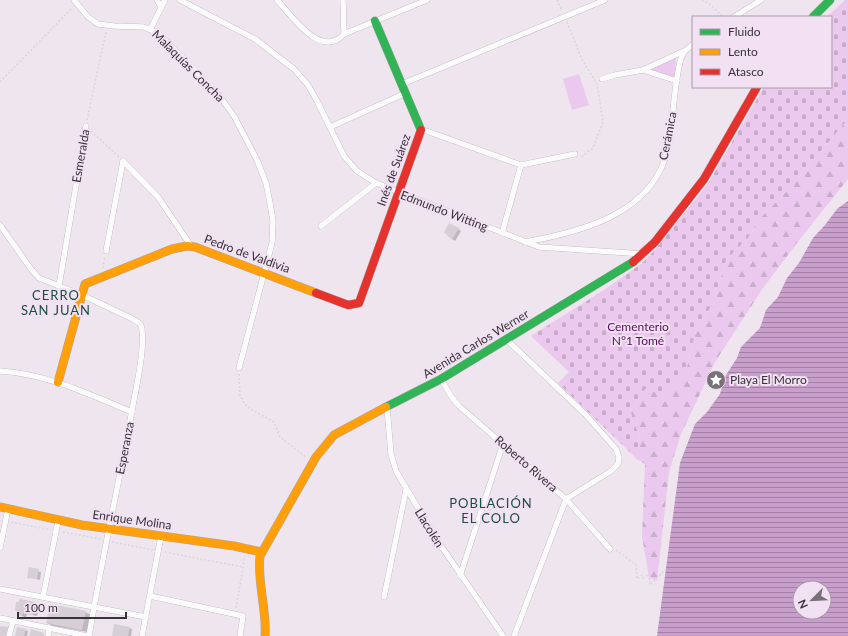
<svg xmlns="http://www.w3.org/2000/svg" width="848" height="636" viewBox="0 0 848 636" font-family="Lato,sans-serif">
  <defs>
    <pattern id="forest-firs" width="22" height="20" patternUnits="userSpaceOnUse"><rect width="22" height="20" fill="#ebc8ed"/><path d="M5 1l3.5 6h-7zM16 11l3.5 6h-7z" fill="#caaccc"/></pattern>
    <pattern id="cemetery-stones" width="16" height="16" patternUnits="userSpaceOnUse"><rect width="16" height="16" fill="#ebc8ed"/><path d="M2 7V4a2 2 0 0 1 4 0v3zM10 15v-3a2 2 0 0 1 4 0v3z" fill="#caaccc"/></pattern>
    <pattern id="water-rules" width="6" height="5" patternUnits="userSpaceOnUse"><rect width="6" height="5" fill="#c89ecb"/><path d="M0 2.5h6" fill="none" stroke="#a381a6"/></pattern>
  </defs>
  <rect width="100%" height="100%" fill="#eee5ee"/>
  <g fill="#ebc8ed">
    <path d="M676 57 675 78 651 71 650 68Z"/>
    <path d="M579 74 589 105 572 110 563 79Z"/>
  </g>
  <path fill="url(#forest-firs)" d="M848 119V179L800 239 763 288 715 362 681 434 669 472 657 581 649 577 642 536 645 464 637 459 640 435 632 421 631 411 645 389 686 371 697 327 713 304 726 260 748 238 762 216 790 188Z"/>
  <path fill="url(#cemetery-stones)" d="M845 0H848V119L790 188 762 216 748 238 726 260 713 304 697 327 686 371 665 394 645 389 631 411 632 421 640 435 637 459 558 383 569 372 531 336 604 290 641 264 653 252 708 184 764 87H831V17H827Z"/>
  <path fill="url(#water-rules)" fill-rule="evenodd" d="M848 201V636H657L680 463 695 424 707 412 720 394 726 375 737 358 741 347 760 328 766 310 778 297 787 278 799 263 813 238 825 225 837 209ZM800 588H824V612H800Z"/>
  <g fill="#0003">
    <path d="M450 224 461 231 455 241 452 239Z"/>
    <path d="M29 569 41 572 40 580 28 577Z"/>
    <path d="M20 600 39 605 37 616 27 614 26 618 18 614V612L16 610Z"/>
    <path d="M85 612 91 615 88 632 53 626 47 623Z"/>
    <path d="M129 628 132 629 131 636H114Z"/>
    <path d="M25 630 28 631 27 636H16Z"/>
  </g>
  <g fill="#d6cfd6">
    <path d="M449 223 459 228 452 240 444 232Z"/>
    <path d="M29 567 39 569 37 579 27 578Z"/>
    <path d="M20 599 35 602 33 615 23 613 22 616 17 615V611H15L16 602H19Z"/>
    <path d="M50 604 86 611 82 630 46 623Z"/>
    <path d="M114 624 130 627 128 636H112Z"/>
    <path d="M0 626 8 627 7 636H0Z"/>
    <path d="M17 627 26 629 24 636H15Z"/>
    <path d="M31 629 44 633V636H29Z"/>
  </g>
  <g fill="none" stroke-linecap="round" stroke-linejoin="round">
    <g stroke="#aea7ae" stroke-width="6">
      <g id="street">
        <path d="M74 0 88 17 98 24 114 26 144 27 158 33 218 94 234 116 257 160 266 183 270 203 273 221 272 243 239 368"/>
        <path d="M157 0 161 7"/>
        <path d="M180 0 255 39 294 69 308 85 317 101 344 156 357 171 376 183 539 247 644 254"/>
        <path d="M277 0C292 16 321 60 344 34L427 0"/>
        <path d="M343 0 344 34"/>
        <path d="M734 17 761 0"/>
        <path d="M151 28 165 0"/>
        <path d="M643 70 677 81"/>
        <path d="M602 79 615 75 643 70 684 51"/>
        <path d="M402 84 605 0"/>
        <path d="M330 127 406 93"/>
        <path d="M421 129 521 165 575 154"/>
        <path d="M123 161 158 197 191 246"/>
        <path d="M0 225 31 269 39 278 82 295 133 319C138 322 142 324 142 330 145 353 134 397 130 421 117 492 101 564 89 636"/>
        <path d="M321 226 376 183"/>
        <path d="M502 233 521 165"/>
        <path d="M525 242C581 232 654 214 668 148 674 119 673 87 681 58L685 51 693 44"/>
        <path d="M106 251 123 161"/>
        <path d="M59 286 86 126"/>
        <path d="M507 340 585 414 616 449 619 457 618 464 611 471 566 499 514 636"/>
        <path d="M0 371C47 374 88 394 132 412"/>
        <path d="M441 379 451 396 459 406 566 499 610 549"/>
        <path d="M387 407 391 454 396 471 437 540 503 636"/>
        <path d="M0 548 8 509"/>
        <path d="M460 576 503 444"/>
        <path d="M0 589 146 617"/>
        <path d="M150 596 243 616 240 636"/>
        <path d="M43 597 58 521"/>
        <path d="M384 597 406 490"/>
        <path d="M0 618 87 636"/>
        <path d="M9 636 13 621"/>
        <path d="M48 636 49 628"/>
        <path d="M142 636 161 536"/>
      </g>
    </g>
    <g stroke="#aea7ae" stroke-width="9">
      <g id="fast">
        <path d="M813 17 830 0"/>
        <path d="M375 21 421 130"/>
        <path d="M386 407 441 379 633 262"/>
      </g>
    </g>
    <g stroke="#aea7ae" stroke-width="9">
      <g id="slow">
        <path d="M58 382 85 284 172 249 187 246 195 247 316 293"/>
        <path d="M0 507 82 525 234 546 261 552"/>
        <path d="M265 636C267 609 257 583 260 556L316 457 334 435 386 407"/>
      </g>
    </g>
    <g stroke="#aea7ae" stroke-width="9">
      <g id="jam">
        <path d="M633 262 655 242 704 179 757 87"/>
        <path d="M316 293 348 305 359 303 421 130"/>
      </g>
    </g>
    <g stroke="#d9d7d9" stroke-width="1.5" stroke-dasharray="2 2" stroke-linecap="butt">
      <path d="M557 0 562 11"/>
      <path d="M702 0 711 5 723 17"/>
      <path d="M567 22 582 60 597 84 603 122 593 148 581 157"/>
      <path d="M0 82 72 8"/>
      <path d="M87 120 106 32"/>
      <path d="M91 131 119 157"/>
      <path d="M103 268 105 256"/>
      <path d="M239 374 240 396 247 407 274 422 280 437 307 458"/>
      <path d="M11 522 51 530"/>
      <path d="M63 532 100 539"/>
      <path d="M112 542 153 550"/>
      <path d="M616 550 636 565 637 579 642 575 643 578 649 574 650 585 666 569"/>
      <path d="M165 552 243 567"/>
      <path d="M236 608 245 556"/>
    </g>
    <use href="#street" stroke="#fcfbfc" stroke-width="5.5"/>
    <use href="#fast" stroke="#30b455" stroke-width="8"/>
    <use href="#slow" stroke="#ff9f0a" stroke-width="8"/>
    <use href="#jam" stroke="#e5322d" stroke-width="8"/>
  </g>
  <defs>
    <g id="sight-disc" transform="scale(1)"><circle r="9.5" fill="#787178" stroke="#f1e1f2"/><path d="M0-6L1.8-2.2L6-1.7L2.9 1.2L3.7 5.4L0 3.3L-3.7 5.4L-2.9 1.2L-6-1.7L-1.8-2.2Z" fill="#fff"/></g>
  </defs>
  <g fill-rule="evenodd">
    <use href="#sight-disc" x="716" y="380"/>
  </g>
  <g text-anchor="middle" stroke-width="4" stroke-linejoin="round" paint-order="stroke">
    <g font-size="12" fill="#383238" stroke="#f1e1f2">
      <text transform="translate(188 66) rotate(45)" y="4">Malaquías Concha</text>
      <text transform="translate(668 136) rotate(-79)" y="4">Cerámica</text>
      <text transform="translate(81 156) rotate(-80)" y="4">Esmeralda</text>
      <text transform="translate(394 170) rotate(-70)" y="4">Inés de Suárez</text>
      <text transform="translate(444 211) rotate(21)" y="4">Edmundo Witting</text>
      <text transform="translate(247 254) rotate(20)" y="4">Pedro de Valdivia</text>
      <text transform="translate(476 344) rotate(-31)" y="4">Avenida Carlos Werner</text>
      <text transform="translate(125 448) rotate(-79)" y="4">Esperanza</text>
      <text transform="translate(526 464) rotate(41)" y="4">Roberto Rivera</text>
      <text transform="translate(132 520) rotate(8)" y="4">Enrique Molina</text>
      <text transform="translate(429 528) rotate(58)" y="4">Llacolén</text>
    </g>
    <g font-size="12" fill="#56105d" stroke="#f1e1f2">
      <text x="638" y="331">Cementerio<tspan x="638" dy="14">N°1 Tomé</tspan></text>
    </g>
    <g font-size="12" fill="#383238" stroke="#f1e1f2" text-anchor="start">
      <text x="730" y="384">Playa El Morro</text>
    </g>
    <g font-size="13" letter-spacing="1" fill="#194e41" stroke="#f1e1f2">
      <text x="56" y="300">CERRO<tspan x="56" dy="15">SAN JUAN</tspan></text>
      <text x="491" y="508">POBLACIÓN<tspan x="491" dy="15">EL COLO</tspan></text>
    </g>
  </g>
  <rect x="692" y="16" width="140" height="72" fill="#f1e1f2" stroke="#a79ba8"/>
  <rect x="700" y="29" width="20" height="6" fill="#30b455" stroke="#a79ba8"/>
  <text x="728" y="36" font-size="12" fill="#383238">Fluido</text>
  <rect x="700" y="49" width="20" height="6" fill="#ff9f0a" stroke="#a79ba8"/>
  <text x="728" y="56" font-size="12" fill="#383238">Lento</text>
  <rect x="700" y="69" width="20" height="6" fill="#e5322d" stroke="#a79ba8"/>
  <text x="728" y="76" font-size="12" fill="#383238">Atasco</text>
  <g transform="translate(812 600) rotate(246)"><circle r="19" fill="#f1e1f2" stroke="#a79ba8"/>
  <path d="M0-3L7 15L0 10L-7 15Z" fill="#787178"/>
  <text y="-6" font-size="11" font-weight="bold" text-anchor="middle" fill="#383238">N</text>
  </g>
  <path d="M18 612v6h108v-6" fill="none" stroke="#383238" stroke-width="2"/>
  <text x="24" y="612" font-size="12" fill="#383238" stroke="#f1e1f2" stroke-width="3" paint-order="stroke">100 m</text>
</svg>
